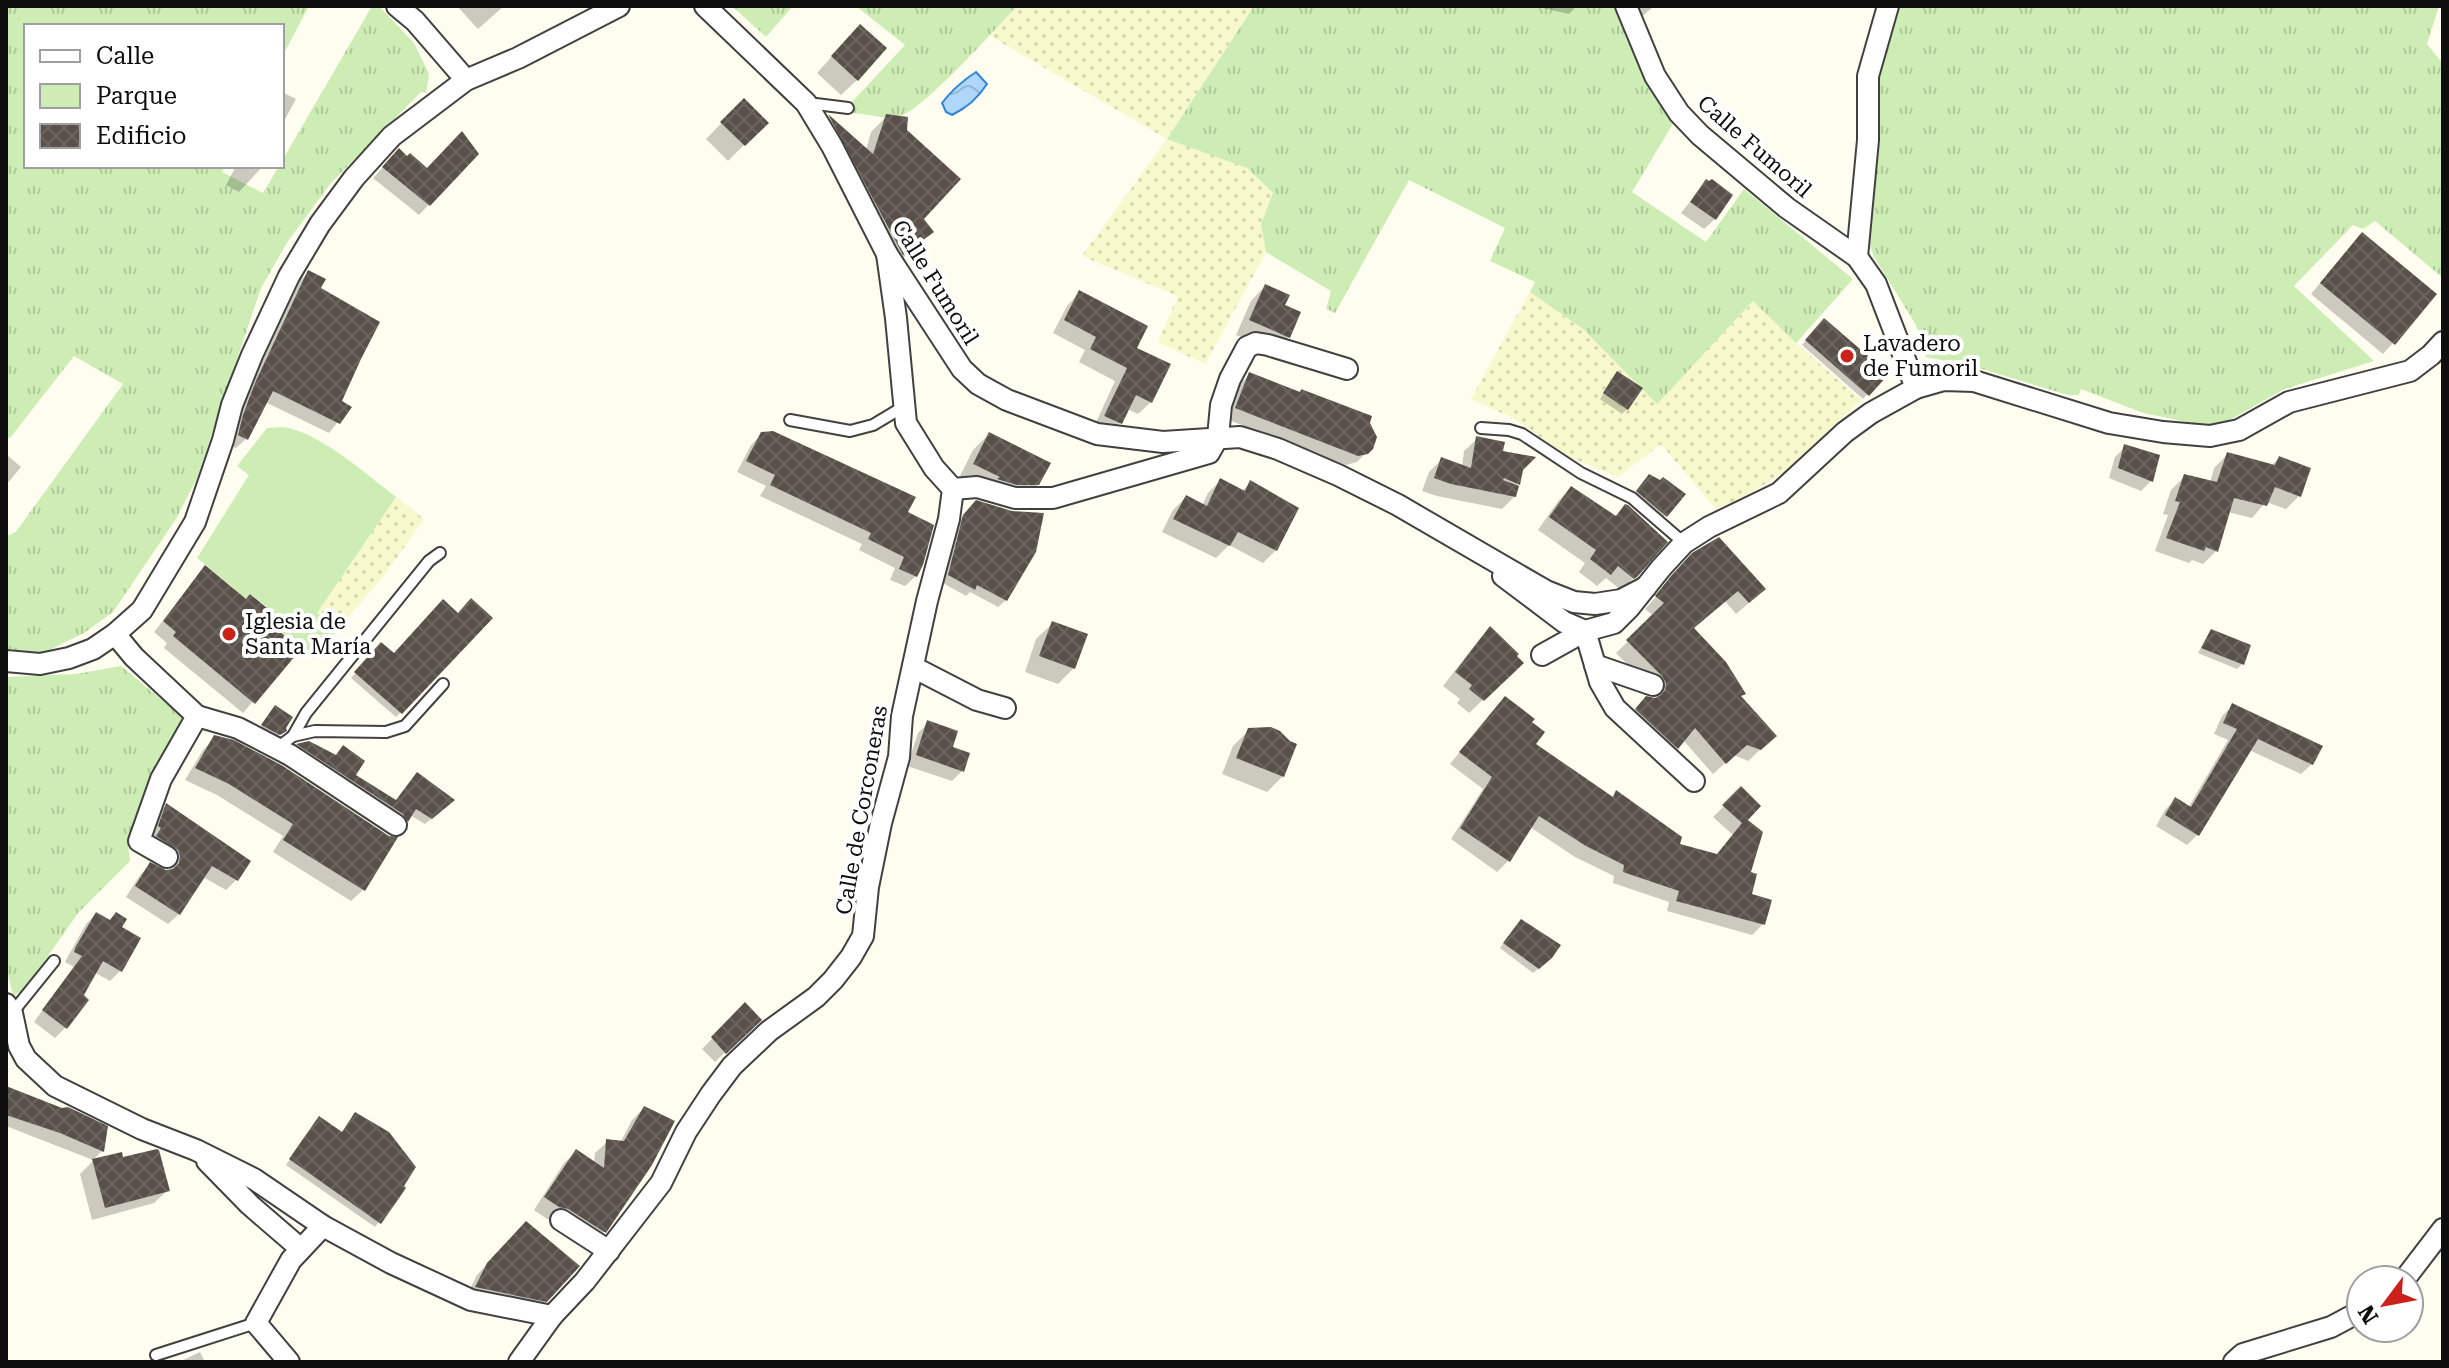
<svg xmlns="http://www.w3.org/2000/svg" width="2449" height="1368" viewBox="0 0 2449 1368" font-family="'Roboto Serif',serif">
  <defs>
    <pattern id="farmland-dots" width="8" height="8" patternUnits="userSpaceOnUse" patternTransform="scale(2)"><rect width="8" height="8" fill="#f7f8cc"/><path d="M2 2h.1M6 6h.1" fill="none" stroke="#d3d3ae" stroke-width="1.8" stroke-linecap="round"/></pattern>
    <pattern id="grass-tufts" width="24" height="20" patternUnits="userSpaceOnUse" patternTransform="scale(2)"><rect width="24" height="20" fill="#cdedb5"/><path d="M3 7l-1-3M5 7V3M7 7l1-3M15 17l-1-3M17 17v-4M19 17l1-3" fill="none" stroke="#afca9a"/></pattern>
    <pattern id="water-waves" width="16" height="10" patternUnits="userSpaceOnUse" patternTransform="scale(2)"><rect width="16" height="10" fill="#afd7fb"/><path d="M0 5q4-4 8 0t8 0" fill="none" stroke="#95b7d6"/></pattern>
    <pattern id="building-cross-hatch" width="8" height="8" patternUnits="userSpaceOnUse" patternTransform="scale(2)"><rect width="8" height="8" fill="#585049"/><path d="M0 0l8 8M0 8l8-8" fill="none" stroke="#6b655f"/></pattern>
  </defs>
  <rect width="100%" height="100%" fill="#fffdef"/>
  <g fill="url(#farmland-dots)">
    <path d="M1017 6H1254L1167 138 1247 168 1273 194 1261 224 1266 252 1205 364 1158 342 1178 296 1082 256 1167 139 990 36Z"/>
    <path d="M1530 292 1583 329 1657 403 1754 301 1796 343 1861 400 1784 472 1739 500 1716 509 1661 444 1618 477 1569 457 1513 418 1471 399Z"/>
    <path d="M396 497 424 519 383 577 337 630 317 613Z"/>
  </g>
  <g fill="url(#grass-tufts)">
    <path d="M6 6H309L282 57V26H26V166H225L222 172 263 193 279 166H282V161L372 6H379L414 43 429 74 426 93 421 92 331 183 288 241 261 288 197 478 176 519 113 612 84 633 43 653 6 649V536L15 533 123 384 74 356 10 438 6 436Z"/>
    <path d="M732 6H793L766 37Z"/>
    <path d="M856 6H1017C998 26 919 115 897 117 883 119 867 114 853 113L852 102 905 45Z"/>
    <path d="M1254 6H1618L1626 39 1674 122 1632 192 1706 242 1744 189 1853 279 1796 343 1753 301 1657 404 1583 329 1530 292 1535 282 1490 261 1505 228 1409 180 1335 313 1326 309 1331 291 1266 252 1261 224 1273 193 1247 168 1167 139Z"/>
    <path d="M1899 6H2439L2427 44 2443 64V278L2375 221 2363 229 2353 225 2294 286 2374 361 2284 389 2221 425 2197 424 2143 413 2081 389 2079 395H2068L1972 366 1926 357 1916 325 1874 257 1869 243 1868 121 1889 27Z"/>
    <path d="M121 666 185 719 153 775 130 831 128 844 130 861 78 913 25 989 13 996 6 965V677L76 674Z"/>
  </g>
  <path fill="#cdedb5" d="M282 427C317 430 367 475 396 497L317 613 337 630 314 659 261 615 267 607 251 594 244 601 235 589 197 558 249 475 237 466 267 428Z"/>
  <path fill="url(#water-waves)" stroke="#2f85d9" stroke-width="2" d="M976 72 987 84C978 98 967 108 952 115L946 112 942 103C952 90 962 81 976 72Z"/>
  <g fill="#0003">
    <path d="M457 6H504L478 29Z"/>
    <path d="M1534 6H1577L1569 14Z"/>
    <path d="M1622 6H1654L1629 28Z"/>
    <path d="M845 42 857 80 841 95 817 73Z"/>
    <path d="M282 92 296 99 282 125Z"/>
    <path d="M744 100 766 123 728 161 706 139Z"/>
    <path d="M828 116 866 150 871 132 887 116 905 131 922 219 931 232 916 248 888 269 813 130Z"/>
    <path d="M477 154 419 215 373 178 389 161 426 171Z"/>
    <path d="M236 166H263L239 192 226 185Z"/>
    <path d="M1706 182 1715 219 1704 229 1681 213Z"/>
    <path d="M2352 245 2393 343 2383 354 2311 294Z"/>
    <path d="M308 272 318 289 340 402 349 408 329 433 265 402 246 439 236 448 229 445 246 394 299 282Z"/>
    <path d="M1265 286 1282 306 1288 337 1274 351 1236 335 1251 301Z"/>
    <path d="M1079 293 1134 349 1151 402 1138 414 1127 409 1120 423 1107 435 1093 429 1115 381 1079 362 1085 350 1053 333 1067 306Z"/>
    <path d="M1824 320 1886 374 1863 399 1802 345Z"/>
    <path d="M1250 374 1368 451 1357 462 1346 465 1226 419 1239 385Z"/>
    <path d="M1613 378 1627 409 1622 414 1600 399Z"/>
    <path d="M762 434 906 513 916 576 905 586 890 580 895 568 859 550 862 544 760 496 766 486 737 472 751 445Z"/>
    <path d="M989 434 1038 484 1021 500 958 480 973 450Z"/>
    <path d="M1477 439 1500 453 1521 470 1515 496 1502 509 1437 496 1422 491 1429 472 1442 459 1462 467 1464 451Z"/>
    <path d="M2125 447 2151 481 2141 491 2109 478 2115 457Z"/>
    <path d="M6 454 21 467 6 485Z"/>
    <path d="M2228 454 2271 466 2279 458 2299 496 2286 509 2266 502 2252 518 2228 512 2216 551 2203 564 2192 560 2189 563 2155 551 2168 515 2163 514 2171 490 2185 476 2210 483 2214 468Z"/>
    <path d="M1221 480 1242 491 1250 483 1276 550 1263 563 1229 545 1216 558 1162 532 1173 510 1186 497 1202 506 1208 493Z"/>
    <path d="M1644 481 1683 494 1661 520 1632 496Z"/>
    <path d="M1571 488 1614 518 1626 506 1636 576 1621 590 1606 578 1597 586 1579 572 1585 563 1538 530 1559 500Z"/>
    <path d="M964 515 1006 600 998 607 970 592 966 596 941 582 956 524Z"/>
    <path d="M1694 555 1751 601 1736 614 1725 601 1692 629 1740 697 1762 748 1748 761 1734 755 1713 774 1683 740 1665 759 1625 721 1647 698 1654 700 1655 696 1651 688 1616 653 1654 616 1645 609Z"/>
    <path d="M205 568 298 649 243 713 164 648 167 643 154 632Z"/>
    <path d="M458 615 490 618 396 717 351 678 381 644 394 656Z"/>
    <path d="M1052 624 1074 668 1058 684 1025 672 1036 639Z"/>
    <path d="M1490 628 1515 656 1508 676 1469 713 1457 703 1460 699 1443 686 1477 642Z"/>
    <path d="M2211 631 2242 664 2237 669 2198 653Z"/>
    <path d="M2232 706 2312 764 2301 774 2249 750 2197 835 2187 845 2156 826 2165 810 2175 799 2188 808 2228 740 2214 734 2222 716Z"/>
    <path d="M1495 709 1530 722 1534 745 1611 798 1616 793 1677 845 1716 856 1733 835 1713 817 1741 789 1749 896 1763 924 1752 935 1667 911 1669 902 1613 883 1614 876 1575 857 1530 827 1508 861 1497 872 1451 839 1483 789 1450 764Z"/>
    <path d="M271 712 284 730 274 739 258 730Z"/>
    <path d="M928 723 962 771 952 781 907 766 918 733Z"/>
    <path d="M1249 730 1283 776 1267 792 1222 774 1233 746Z"/>
    <path d="M215 738 363 890 351 901 273 852 283 836 217 795 185 780 203 750Z"/>
    <path d="M309 743 335 757 354 775 395 802 446 806 425 824 410 815 401 826 292 751 297 745Z"/>
    <path d="M166 806 237 879 226 890 203 877 179 914 168 924 126 897 140 875 150 865 166 872 170 871 168 860 149 837 156 816Z"/>
    <path d="M96 914 119 928 120 971 110 981 94 972 65 1028 55 1038 34 1022 74 967 65 962 66 960 86 924Z"/>
    <path d="M1516 926 1545 963 1533 973 1500 948Z"/>
    <path d="M745 1005 759 1020 715 1062 702 1049Z"/>
    <path d="M6 1094 105 1128 102 1151 93 1160 6 1126Z"/>
    <path d="M644 1108 650 1164 604 1232 592 1244 556 1220 547 1219 534 1210 564 1163 576 1152 594 1163 595 1153 607 1142 620 1143 632 1120Z"/>
    <path d="M315 1123 379 1222 375 1227 286 1165Z"/>
    <path d="M122 1160 168 1190 154 1203 92 1220 80 1174 93 1161Z"/>
    <path d="M516 1234 546 1300 536 1311 466 1297 477 1275Z"/>
    <path d="M200 1352 205 1362H179Z"/>
  </g>
  <g fill="url(#building-cross-hatch)">
    <path d="M860 24 887 48 858 81 831 56Z"/>
    <path d="M744 98 769 123 745 146 720 122Z"/>
    <path d="M828 114 873 154 886 114 908 117 907 130 961 179 924 219 934 232 903 255Z"/>
    <path d="M462 131 479 154 430 206 382 167 399 148 407 156 410 153 427 168Z"/>
    <path d="M1706 179 1709 181 1712 179 1733 195 1716 220 1690 202Z"/>
    <path d="M2362 232 2437 294 2395 345 2320 283Z"/>
    <path d="M308 270 326 279 321 288 380 322 361 359 342 401 352 407 340 424 273 391 248 440 238 435 243 415 255 383Z"/>
    <path d="M1265 284 1290 295 1285 305 1301 312 1290 338 1249 320Z"/>
    <path d="M1079 290 1148 326 1137 348 1171 364 1152 403 1136 395 1122 424 1104 416 1127 368 1090 349 1096 337 1064 320Z"/>
    <path d="M1824 318 1889 374 1869 396 1805 340Z"/>
    <path d="M1617 371 1643 388 1628 410 1603 393Z"/>
    <path d="M1249 372 1300 392 1301 389 1372 416 1370 423 1377 437 1373 449 1368 454 1358 456 1235 408Z"/>
    <path d="M773 431 916 497 908 512 934 525 923 565 917 577 899 569 904 557 868 539 871 533 770 485 775 475 746 461 761 432Z"/>
    <path d="M989 432 1051 463 1039 485H1017L997 479 1000 477 973 464Z"/>
    <path d="M1476 436 1505 442 1503 451 1536 457 1523 470 1520 485 1504 478 1503 480 1519 486 1516 497 1451 484 1434 478 1441 457 1471 468Z"/>
    <path d="M2124 444 2160 455 2153 482 2118 468Z"/>
    <path d="M2227 452 2275 465 2279 456 2311 468 2301 497 2275 487 2267 506 2234 498 2218 552 2206 547 2204 551 2166 538 2180 502 2175 501 2184 474 2217 482Z"/>
    <path d="M1649 474 1660 480 1663 477 1686 494 1667 517 1636 491Z"/>
    <path d="M1220 478 1245 491 1250 480 1299 508 1277 551 1238 532 1230 546 1173 519 1186 495 1207 506Z"/>
    <path d="M1571 486 1616 516 1625 504 1628 505 1668 542 1637 577 1634 579 1618 566 1611 575 1590 559 1596 550 1549 517Z"/>
    <path d="M976 500 1012 511 1044 513 1036 552 1007 601 977 585 975 590 948 575 963 515Z"/>
    <path d="M1719 537 1766 589 1749 603 1738 591 1694 628 1726 662 1746 694 1741 696 1777 736 1761 750 1747 745 1726 764 1695 728 1678 749 1635 709 1646 696 1655 698 1661 695 1665 690 1666 683 1662 676 1626 640 1664 603 1655 596 1671 576 1692 553Z"/>
    <path d="M205 565 246 599 250 594 267 608 261 616 301 649 255 704 173 636 176 632 163 621Z"/>
    <path d="M471 598 493 618 402 714 354 672 381 642 394 653 443 599 458 613Z"/>
    <path d="M1052 621 1088 634 1075 669 1039 656Z"/>
    <path d="M1490 626 1519 654 1517 656 1524 663 1484 701 1469 689 1472 685 1455 672Z"/>
    <path d="M2211 629 2251 645 2244 665 2201 648Z"/>
    <path d="M1505 696 1535 719 1532 722 1545 732 1536 744 1613 797 1616 790 1682 837 1680 844 1717 854 1742 823 1722 805 1741 786 1761 806 1748 820 1763 832 1751 872 1757 874 1752 894 1772 900 1765 925 1676 901 1679 891 1623 872 1624 865 1586 846 1539 816 1510 862 1460 828 1492 777 1459 752Z"/>
    <path d="M2232 703 2323 746 2313 765 2258 739 2199 836 2165 815 2175 797 2191 807 2237 729 2223 723Z"/>
    <path d="M275 705 293 717 286 728 287 731 280 735 261 725Z"/>
    <path d="M927 720 958 731 953 747 970 753 964 772 916 755Z"/>
    <path d="M1271 727 1280 731 1290 741 1297 744 1284 777 1236 758 1248 728Z"/>
    <path d="M214 735 234 740 283 766 389 836 398 837 365 891 283 840 293 824 229 784 195 768Z"/>
    <path d="M309 741 336 755 343 745 365 761 356 775 396 800 417 772 455 800 432 819 416 809 408 822 403 814 296 744Z"/>
    <path d="M166 803 251 861 238 881 212 866 180 915 135 886 150 862 166 870 173 869 179 863 180 856 178 850 156 836 161 828 158 826Z"/>
    <path d="M96 912 110 920 116 912 127 919 122 927 141 938 122 972 103 961 84 995 89 1000 67 1029 42 1010 82 956 74 952 75 948Z"/>
    <path d="M1521 919 1561 945 1552 958 1539 969 1503 943Z"/>
    <path d="M745 1002 762 1020 726 1054 711 1037Z"/>
    <path d="M6 1086 62 1108 68 1107 108 1126 104 1152 60 1133 6 1115Z"/>
    <path d="M644 1106 675 1121 652 1165 606 1233 568 1209 559 1207 544 1197 576 1149 604 1168 606 1139 624 1141Z"/>
    <path d="M355 1112 389 1132 416 1167 404 1186 406 1188 381 1224 289 1159 319 1116 342 1132Z"/>
    <path d="M157 1149 159 1150 170 1191 105 1208 92 1159 122 1152 123 1157Z"/>
    <path d="M526 1221 580 1266 547 1302 475 1287 487 1263Z"/>
  </g>
  <g fill="none" stroke-linecap="round" stroke-linejoin="round">
    <g stroke="#414141" stroke-width="14">
      <g id="lane">
        <path d="M808 103 848 108"/>
        <path d="M790 420 850 431 873 425 903 407"/>
        <path d="M1481 428 1509 430 1522 434 1581 473 1632 498 1684 543"/>
        <path d="M293 736 306 713 429 561 440 553"/>
        <path d="M277 748 293 736 315 731 386 732 405 726 443 684"/>
        <path d="M12 1013 54 961"/>
        <path d="M156 1355 256 1323"/>
      </g>
    </g>
    <g stroke="#414141" stroke-width="24">
      <g id="street">
        <path d="M397 6 415 21 466 80"/>
        <path d="M705 6 806 103 832 146 887 254 962 369 978 384 1007 400 1097 434 1163 442 1240 437 1278 449 1338 475 1398 505 1546 591 1574 602 1595 604 1621 600 1646 587"/>
        <path d="M1626 6 1655 76 1679 113 1700 135 1787 208 1857 257 1876 284 1916 388"/>
        <path d="M1857 257 1868 140V76L1888 6"/>
        <path d="M953 489 977 487 1015 498H1053L1209 453 1218 437 1221 405 1230 379 1247 347 1256 343 1268 345 1347 369"/>
        <path d="M1503 576 1564 622 1585 631 1614 623 1629 608 1661 568 1684 543 1709 527 1779 493 1845 432 1871 413 1916 388 1944 380 1974 381 2109 423 2163 432 2210 436 2239 430 2289 402 2410 371 2431 355 2443 342"/>
        <path d="M115 634 134 657 197 716 161 779 139 841 167 857"/>
        <path d="M1542 655 1585 631 1600 682 1615 708 1694 781"/>
        <path d="M6 661 40 664 69 658 93 649 115 634 142 610 195 522 223 440 232 405 252 355 289 276 320 224 354 178 392 136 466 80 518 58 619 6"/>
        <path d="M1595 665 1653 685"/>
        <path d="M913 667 977 700 1005 708"/>
        <path d="M197 716 238 728 290 755 396 825"/>
        <path d="M6 1004 12 1013 19 1046 26 1059 55 1086 142 1129 196 1150 254 1179 323 1226 391 1263 471 1300 552 1316"/>
        <path d="M207 1161 250 1205 301 1249"/>
        <path d="M561 1220 609 1251"/>
        <path d="M2404 1280 2443 1229"/>
        <path d="M289 1362 256 1323 291 1260 323 1226"/>
        <path d="M519 1362 552 1316 585 1281 661 1183 686 1132 711 1094 732 1066 769 1031 816 997 833 980 851 957 863 936 868 887 881 823 899 757 902 716 927 601 949 519 953 489 934 468 906 423 896 318 887 254"/>
        <path d="M2234 1362 2243 1354 2331 1327 2361 1311"/>
      </g>
    </g>
    <use href="#lane" stroke="#fff" stroke-width="10"/>
    <use href="#street" stroke="#fff" stroke-width="20"/>
  </g>
  <g fill="#ca221a" stroke="#fff" stroke-width="3">
    <circle cx="1847" cy="356" r="8"/>
    <circle cx="229" cy="634" r="8"/>
  </g>
  <g text-anchor="middle" stroke-width="8" stroke-linejoin="round" paint-order="stroke">
    <g font-size="22" fill="#0e0e0e" stroke="#fff">
      <text transform="translate(1755 146) rotate(41)" y="8">Calle Fumoril</text>
      <text transform="translate(936 282) rotate(58)" y="8">Calle Fumoril</text>
      <text transform="translate(861 810) rotate(-80)" y="8">Calle de Corconeras</text>
    </g>
    <g font-size="22" fill="#0e0e0e" stroke="#fff" text-anchor="start">
      <text x="1863" y="351">Lavadero<tspan x="1863" dy="25">de Fumoril</tspan></text>
      <text x="245" y="629">Iglesia de<tspan x="245" dy="25">Santa María</tspan></text>
    </g>
  </g>
  <rect width="2449" height="1368" fill="none" stroke="#0e0e0e" stroke-width="16"/>
  <rect x="24" y="24" width="260" height="144" fill="#ffffff" stroke="#9f9f9f" stroke-width="2"/>
  <rect x="40" y="50" width="40" height="12" fill="#ffffff" stroke="#9f9f9f" stroke-width="2"/>
  <text x="96" y="64" font-size="24" fill="#0e0e0e">Calle</text>
  <rect x="40" y="84" width="40" height="24" fill="#cdedb5" stroke="#9f9f9f" stroke-width="2"/>
  <text x="96" y="104" font-size="24" fill="#0e0e0e">Parque</text>
  <rect x="40" y="124" width="40" height="24" fill="url(#building-cross-hatch)" stroke="#9f9f9f" stroke-width="2"/>
  <text x="96" y="144" font-size="24" fill="#0e0e0e">Edificio</text>
  <g transform="translate(2385 1304) rotate(238)"><circle r="38" fill="#ffffff" stroke="#9f9f9f" stroke-width="2"/>
  <path d="M0-6L14 30L0 20L-14 30Z" fill="#ca221a"/>
  <text y="-12" font-size="22" font-weight="bold" text-anchor="middle" fill="#0e0e0e">N</text>
  </g>
</svg>
